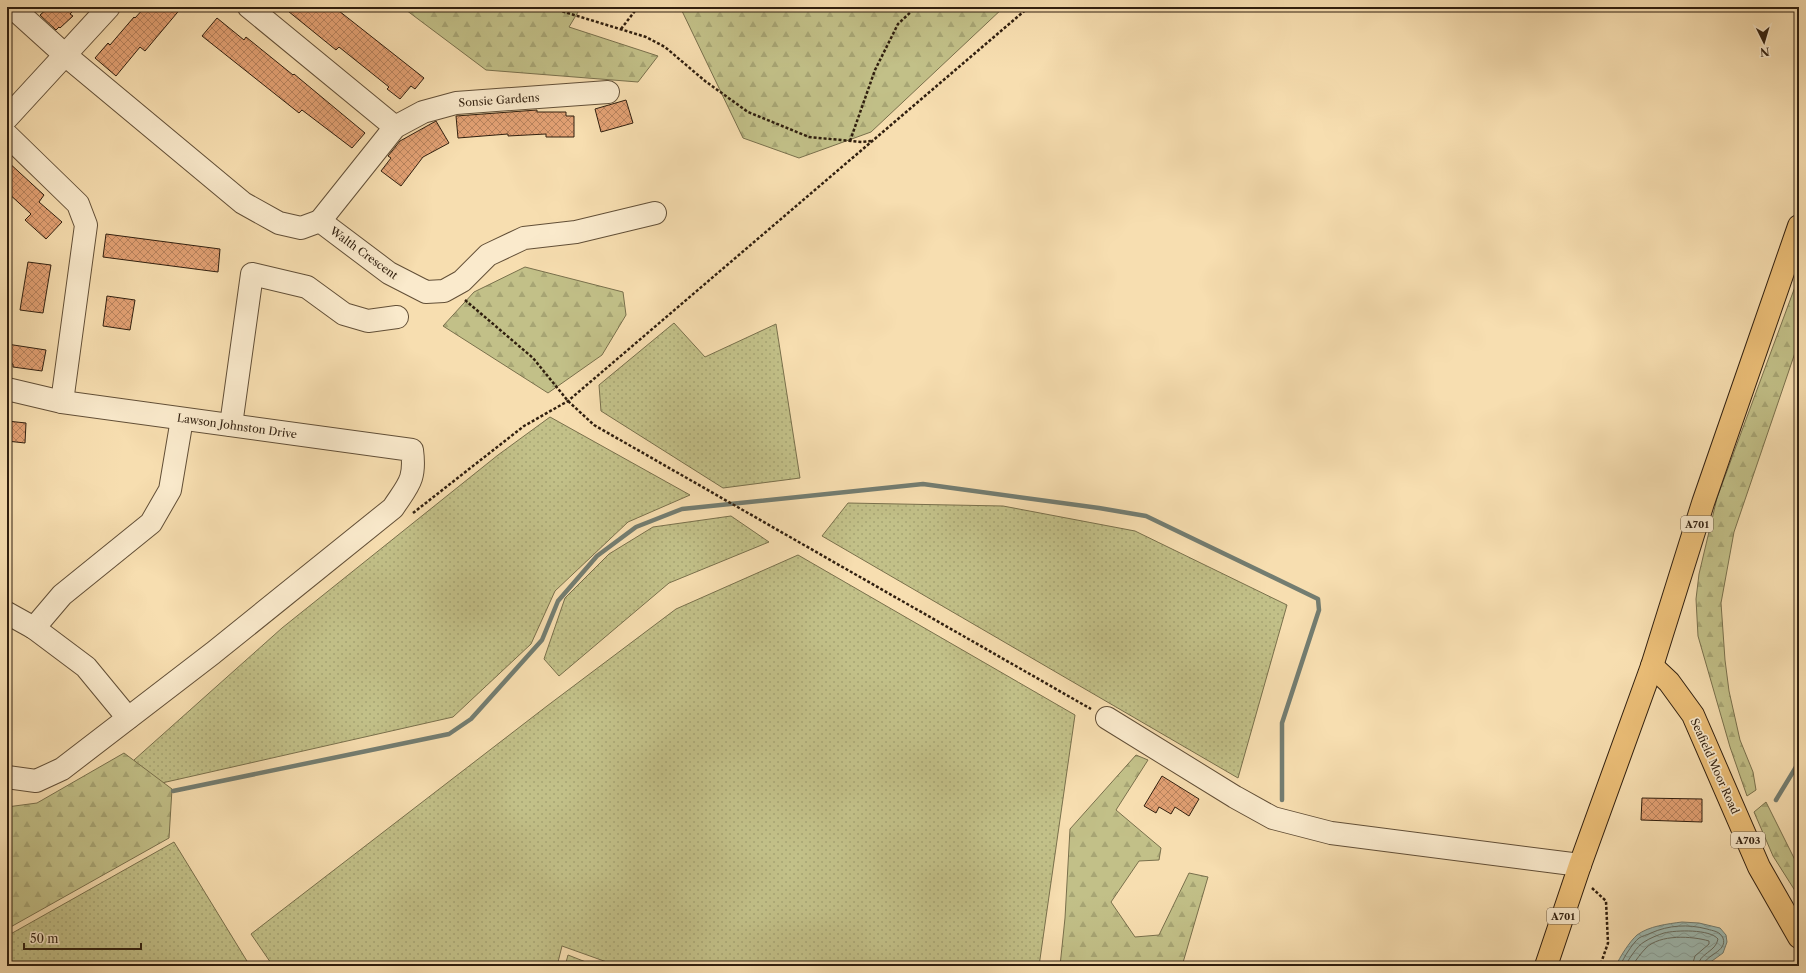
<svg xmlns="http://www.w3.org/2000/svg" width="1806" height="973" viewBox="0 0 1806 973" font-family="'Libre Caslon Text',serif">
  <defs>
    <pattern id="grass-dots" width="8" height="8" patternUnits="userSpaceOnUse"><rect width="8" height="8" fill="#c2c088"/><path d="M2 2h.1M6 6h.1" fill="none" stroke="#a7a574" stroke-width="1.8" stroke-linecap="round"/></pattern>
    <pattern id="forest-firs" width="22" height="20" patternUnits="userSpaceOnUse"><rect width="22" height="20" fill="#c2c088"/><path d="M5 1l3.5 6h-7zM16 11l3.5 6h-7z" fill="#a7a574"/></pattern>
    <pattern id="water-waves" width="16" height="10" patternUnits="userSpaceOnUse"><rect width="16" height="10" fill="#9fbbb3"/><path d="M0 5q4-4 8 0t8 0" fill="none" stroke="#89a099"/></pattern>
    <pattern id="building-cross-hatch" width="8" height="8" patternUnits="userSpaceOnUse"><rect width="8" height="8" fill="#e3a174"/><path d="M0 0l8 8M0 8l8-8" fill="none" stroke="#b8835e"/></pattern>
  </defs>
  <rect width="100%" height="100%" fill="#f7deb0"/>
  <filter id="stains"><feTurbulence type="fractalNoise" baseFrequency=".005" numOctaves="4"/><feColorMatrix values="0 0 0 0 .2 0 0 0 0 .09 0 0 0 0 .02 0 0 0 .5 -.17"/></filter>
  <radialGradient id="worn" r=".72"><stop offset=".6" stop-color="#630" stop-opacity="0"/><stop offset="1" stop-color="#630" stop-opacity=".3"/></radialGradient>
  <g fill="url(#grass-dots)" stroke="#79704c">
    <path d="M674 323 705 357 776 324 800 478 723 488 601 411 599 385Z"/>
    <path d="M550 417 690 495 628 522 555 591 531 644 453 717 153 785 134 760 282 628 498 455Z"/>
    <path d="M848 503 1003 506 1135 531 1287 605 1238 778 822 536Z"/>
    <path d="M731 516 769 542 669 583 559 676 544 659 565 598 609 554 653 527Z"/>
    <path d="M798 555 1075 715 1039 966H618L562 946 557 966H273L251 934 547 706 676 609Z"/>
    <path d="M174 842 250 966H7V936Z"/>
    <path d="M568 955 596 966H565Z"/>
  </g>
  <g fill="url(#forest-firs)" stroke="#79704c">
    <path d="M402 7H581L569 27 658 56 638 82 486 70Z"/>
    <path d="M686 7H1004L871 132 799 158 743 138 682 11Z"/>
    <path d="M525 267 623 292 626 315 602 355 548 393 443 326 474 292Z"/>
    <path d="M1799 276V341L1734 532 1721 603 1725 660 1729 691 1740 740 1753 772 1756 790 1747 796 1730 747 1698 636 1696 599 1699 574 1717 498Z"/>
    <path d="M124 753 172 789 169 838 7 929V807L37 803Z"/>
    <path d="M1136 755 1148 760 1116 810 1161 848 1159 860 1139 861 1111 902 1135 937 1159 935 1189 873 1208 877 1182 966H1060L1065 918 1070 829Z"/>
    <path d="M1766 802 1799 868V897L1773 856 1754 812Z"/>
  </g>
  <path fill="url(#water-waves)" stroke="#737d71" d="M1682 922 1699 923 1720 928 1726 935 1727 942 1723 953 1705 966H1616C1619 958 1630 941 1637 935 1649 926 1667 924 1682 922Z"/>
  <g fill="none" stroke-linecap="round" stroke-linejoin="round">
    <g stroke="#686d61" stroke-width="1">
      <path d="M1620 966C1624 957 1632 944 1639 938 1642 936 1647 935 1651 933 1669 925 1688 924 1707 929 1713 931 1720 931 1723 938 1728 952 1704 955 1703 966"/>
      <path d="M1625 966C1629 959 1637 946 1644 942 1650 938 1658 935 1664 933 1676 930 1710 929 1718 939 1716 952 1699 953 1698 966"/>
      <path d="M1632 966C1636 960 1641 953 1646 948 1660 934 1692 936 1709 941V944L1695 956 1692 966"/>
    </g>
    <g stroke="#737d71" stroke-width="4.5">
      <path d="M173 791 449 734 471 719 542 640 558 601 597 556 636 527 682 509 923 484 1099 508 1146 516 1318 599 1319 610 1282 723V800"/>
      <path d="M1776 800 1799 762"/>
    </g>
  </g>
  <g fill="url(#building-cross-hatch)" stroke="#301f0f">
    <path d="M49 7H77L70 14 73 16 60 28 59 27 56 30 40 15Z"/>
    <path d="M145 7H182L145 51 140 47 116 76 95 58 108 43 110 45 134 17 135 18Z"/>
    <path d="M283 7H334L424 78 415 89 411 86 400 99 387 89 389 87 339 47 336 50Z"/>
    <path d="M217 18 244 40 246 37 293 75 294 74 365 133 352 148 302 110 299 113 202 36Z"/>
    <path d="M626 100 633 123 601 132 595 109Z"/>
    <path d="M537 110V112H566V116H574V137H546V134L508 136V134L458 138 456 116Z"/>
    <path d="M436 121 449 143 423 157 401 186 381 171 391 158 388 156 400 141Z"/>
    <path d="M7 161 44 195 39 202 62 222 46 239 25 220 31 214 7 192Z"/>
    <path d="M106 234 220 249 218 272 103 257Z"/>
    <path d="M28 262 51 265 43 313 20 310Z"/>
    <path d="M107 296 135 300 130 330 103 326Z"/>
    <path d="M7 344 46 350 42 371 13 367V364L7 363Z"/>
    <path d="M7 421 26 423 25 443 7 441Z"/>
    <path d="M1162 776 1199 799 1189 816 1175 807 1171 814 1159 807 1156 813 1144 806Z"/>
    <path d="M1642 798 1702 799V822L1641 820Z"/>
  </g>
  <g fill="none" stroke-linecap="round" stroke-linejoin="round">
    <g stroke="#624f37" stroke-width="24">
      <g id="minor">
        <path d="M12 7 64 54 243 203 279 223 301 228 320 221 389 273 426 292 444 291 462 281 488 255 524 238 576 232 655 213"/>
        <path d="M249 7 395 127"/>
        <path d="M7 118 109 7"/>
        <path d="M7 135 78 204 86 225 62 402 7 389"/>
        <path d="M320 221 395 127 423 112 456 103 608 92"/>
        <path d="M231 425 252 274 307 287 344 314 368 321 397 317"/>
        <path d="M7 613 34 628 86 667 128 718"/>
        <path d="M34 628 62 595 151 523 170 490 182 419"/>
        <path d="M1107 718 1235 797 1273 818 1331 833 1580 865"/>
        <path d="M7 777 36 781 62 769 213 653 393 508C408 485 416 480 412 450L62 402"/>
      </g>
    </g>
    <g stroke="#301f0f" stroke-width="24">
      <g id="major">
        <path d="M1652 666 1669 682 1693 715 1759 867 1799 937"/>
        <path d="M1546 966 1580 865 1652 666 1703 503 1799 226"/>
      </g>
    </g>
    <g stroke="#301f0f" stroke-width="2.5" stroke-dasharray="3 2" stroke-linecap="butt">
      <path d="M548 7 646 37 665 47 705 81 748 112 809 137 862 142 871 141"/>
      <path d="M621 29 638 7"/>
      <path d="M850 141 875 70 898 24 916 7"/>
      <path d="M465 300 533 358 568 401 594 425 1091 709"/>
      <path d="M413 513 524 426 568 401 1029 7"/>
      <path d="M1592 888 1606 901 1608 943 1600 966"/>
    </g>
    <use href="#minor" stroke="#faeacc" stroke-width="22"/>
    <use href="#major" stroke="#ecbf78" stroke-width="22"/>
  </g>
  <g text-anchor="middle" stroke-width="3.5" stroke-linejoin="round" paint-order="stroke">
    <g fill="#faeacc" stroke="#6d5c48" stroke-width="1">
      <rect x="1681" y="516" width="32" height="16" rx="3"/>
      <rect x="1731" y="832" width="34" height="16" rx="3"/>
      <rect x="1547" y="908" width="32" height="16" rx="3"/>
    </g>
    <g font-size="10" font-weight="bold" fill="#301f0f">
      <text x="1697" y="528">A701</text>
      <text x="1748" y="844">A703</text>
      <text x="1563" y="920">A701</text>
    </g>
    <g font-size="11" fill="#301f0f" stroke="#faeacc">
      <text transform="translate(499 100) rotate(-4)" y="4">Sonsie Gardens</text>
      <text transform="translate(364 253) rotate(36)" y="4">Walth Crescent</text>
      <text transform="translate(237 426) rotate(8)" y="4">Lawson Johnston Drive</text>
      <text transform="translate(1715 766) rotate(66)" y="4">Seafield Moor Road</text>
    </g>
  </g>
  <rect width="1806" height="973" fill="none" stroke="#f7deb0" stroke-width="24"/>
  <rect x="8" y="8" width="1790" height="957" fill="none" stroke="#301f0f" stroke-width="2"/>
  <rect x="12" y="12" width="1782" height="949" fill="none" stroke="#301f0f"/>
  <g transform="translate(1764 42) rotate(175)" stroke="#faeacc" stroke-width="3" paint-order="stroke">
  <path d="M0-3L7 15L0 10L-7 15Z" fill="#301f0f"/>
  <text y="-6" font-size="11" font-weight="bold" text-anchor="middle" fill="#301f0f">N</text>
  </g>
  <path d="M24 943v6h117v-6" fill="none" stroke="#301f0f" stroke-width="2"/>
  <text x="30" y="943" font-size="12" fill="#301f0f" stroke="#faeacc" stroke-width="3" paint-order="stroke">50 m</text>
  <rect width="100%" height="100%" filter="url(#stains)"/>
  <rect width="100%" height="100%" fill="url(#worn)"/>
</svg>
